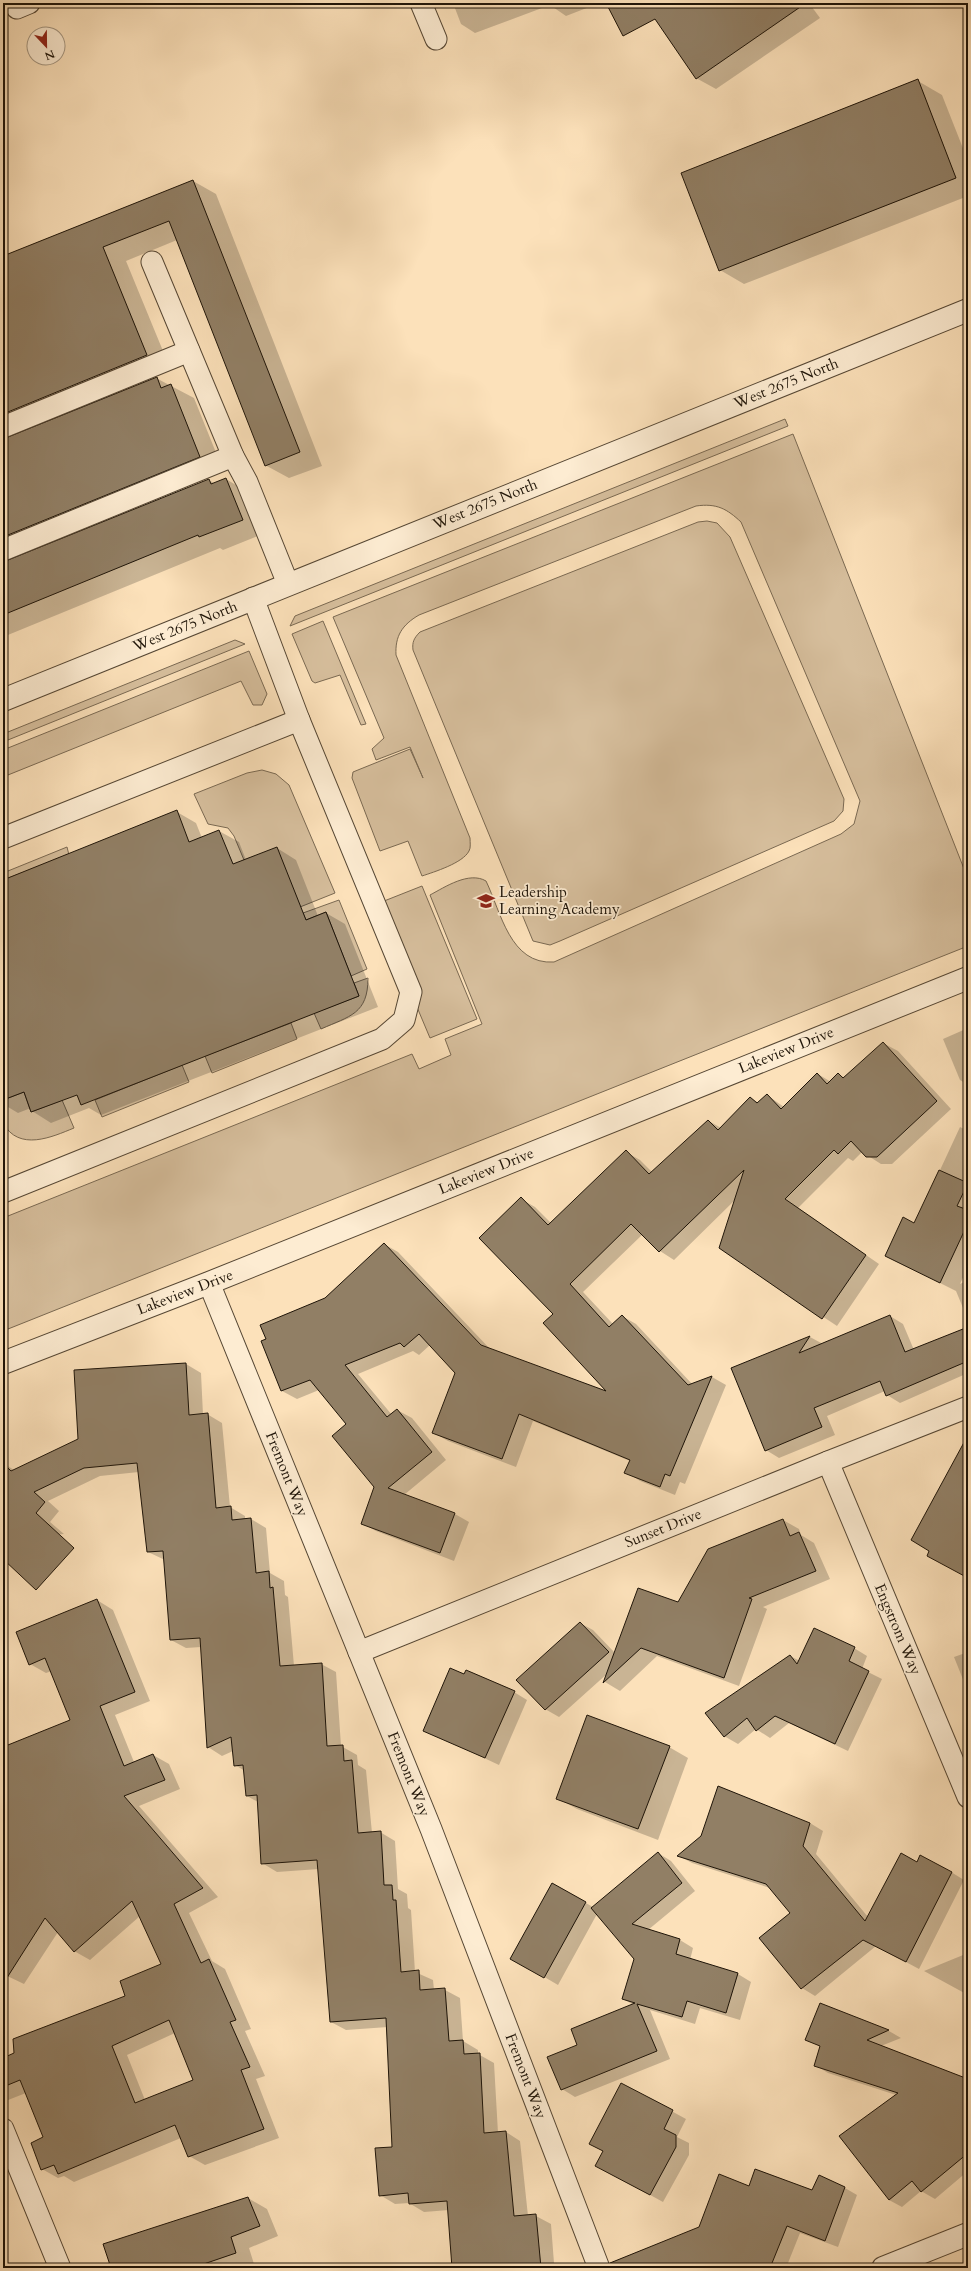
<svg xmlns="http://www.w3.org/2000/svg" width="971" height="2271" viewBox="0 0 971 2271" font-family="Cardo,serif">
  <rect width="100%" height="100%" fill="#fce1ba"/>
  <filter id="stains"><feTurbulence type="fractalNoise" baseFrequency=".005" numOctaves="4"/><feColorMatrix values="0 0 0 0 .2 0 0 0 0 .09 0 0 0 0 .02 0 0 0 .5 -.17"/></filter>
  <radialGradient id="worn" r=".72"><stop offset=".6" stop-color="#630" stop-opacity="0"/><stop offset="1" stop-color="#630" stop-opacity=".3"/></radialGradient>
  <g fill="#d6be9c" stroke="#7a6952">
    <path d="M785 419 788 426 290 626 295 616Z"/>
    <path d="M793 434 968 879V946L3 1331V1218L412 1054 419 1069 451 1055 445 1039 482 1024 430 895C445 887 469 871 486 881 501 912 510 965 554 962L841 834 854 824 860 801 741 522C727 509 717 503 696 506L419 615C402 625 395 636 396 655L470 838C470 842 471 848 469 851 463 863 434 872 422 876L408 841 380 851 352 778 353 772 410 749 423 778 410 747 376 760 372 749 384 738 333 617Z"/>
    <path d="M707 521 717 523 730 537 844 799 843 811 834 821 560 941 550 945 533 941 413 650C412 642 414 638 420 632L698 522Z"/>
    <path d="M323 621 366 724 361 725 340 675 315 683 312 681 292 634Z"/>
    <path d="M235 640 245 644 3 742V734Z"/>
    <path d="M249 651 267 694 262 705H253L241 681 3 777V750Z"/>
    <path d="M262 770 276 774 289 785 335 893 300 907 244 860 234 836 228 828 208 824 194 794 247 773Z"/>
    <path d="M67 847 69 855 3 880V873Z"/>
    <path d="M422 886 477 1019 430 1038 374 905Z"/>
    <path d="M339 900 367 969 351 976 326 912 306 920 303 913Z"/>
    <path d="M368 978C368 1014 350 1016 321 1029L314 1013 359 996 354 983Z"/>
    <path d="M291 1023 297 1039 212 1073 205 1056Z"/>
    <path d="M182 1065 189 1082 102 1117 95 1100Z"/>
    <path d="M24 1092 31 1112 62 1100 74 1128C52 1137 19 1152 3 1123V1100Z"/>
  </g>
  <g fill="#0003" fill-rule="evenodd">
    <path d="M453 3H596L597 4 566 16 550 5 475 33 461 24Z"/>
    <path d="M648 3H809L820 18 716 89 696 78Z"/>
    <path d="M918 81 942 95 968 161V196L744 284 720 270Z"/>
    <path d="M193 181 216 194 322 466 289 478 265 465 177 240 126 261 170 368 22 429 16 436 156 378 194 398 223 470 22 552 16 559 209 480 215 484 226 479 249 493 265 533 223 550 220 548 3 637V256Z"/>
    <path d="M177 812 196 823 202 838 219 831 239 842 246 860 277 848 296 860 318 916 326 913 345 924 378 1007 101 1115 89 1108 51 1123 32 1111 31 1108 18 1113 3 1104V881Z"/>
    <path d="M968 1028V1085L960 1080 943 1039Z"/>
    <path d="M883 1043 898 1051 951 1109 892 1164H881L862 1152 853 1161 848 1158 798 1208 879 1264 837 1326 720 1248 735 1200 674 1260 660 1251 643 1234 583 1292 613 1324 622 1316 636 1324 693 1385 712 1377 726 1385 685 1484 680 1482 675 1495 640 1481 626 1472 630 1461 533 1421 516 1467 448 1441 434 1433 456 1373 430 1345 419 1355 413 1351 358 1374 392 1415 397 1410 412 1418 446 1460 404 1495 455 1514 469 1522 454 1561 376 1531 362 1523 376 1487 347 1424 319 1390 297 1399 282 1391 262 1341 325 1299 384 1244 398 1252 491 1350 609 1394 555 1314 521 1199 535 1207 551 1223 626 1152 640 1160 652 1172 709 1121 721 1128 751 1098 759 1103 767 1095 784 1107 818 1074 831 1082 838 1074 845 1078Z"/>
    <path d="M960 1127 968 1131V1267L960 1284 968 1280V1320L956 1291 886 1256 915 1224Z"/>
    <path d="M890 1316 903 1324 914 1350 968 1328V1373L900 1403 887 1395 885 1391 827 1416 835 1435 779 1458 766 1450 732 1369 810 1337 823 1344Z"/>
    <path d="M186 1364 201 1373 203 1415 207 1414 222 1423 230 1507 245 1516V1520L251 1519 266 1528 270 1573 284 1581 285 1595 288 1597 294 1666 321 1664 336 1672 341 1746 357 1755 358 1765 366 1770 372 1833 380 1832 395 1841 398 1889 407 1894 408 1908 411 1910 415 1972 433 1980 434 1990H445L460 1998 463 2041 478 2050V2054L494 2063 498 2133 506 2132 520 2141 528 2216H536L551 2224 554 2263H551L552 2268H453L449 2210 424 2212 409 2203 395 2204 380 2195 393 2148 388 2027 346 2030 331 2022 319 1869 277 1872 262 1863 258 1802 247 1796 245 1771 235 1765 233 1751 222 1756 208 1747 201 1647 186 1648 171 1640 165 1560 148 1552 139 1472 100 1476 48 1501 59 1511 50 1522 64 1534 3 1540V1463L14 1470 80 1440 75 1371Z"/>
    <path d="M783 1520 799 1529 801 1535 814 1543 830 1579 763 1607 767 1609 739 1686 657 1656 620 1691 605 1682 608 1673 559 1717 545 1709 580 1623 593 1630 615 1653 679 1603 709 1550Z"/>
    <path d="M97 1600 113 1610 150 1701 115 1715 134 1762 153 1755 169 1764 180 1789 139 1806 218 1897 189 1913 212 1961 225 1969 251 2029 245 2031 265 2076 256 2079 279 2138 205 2165 189 2156 181 2138 74 2182 64 2176 58 2178 42 2169 44 2138 26 2093 3 2102V2059L127 1996 162 1964 140 1916 90 1960 74 1951 58 1932 24 1984 3 1974V1774L71 1720 52 1671 46 1673 30 1664ZM175 2033 194 2080 145 2100 127 2055Z"/>
    <path d="M854 1648 867 1656 862 1669 882 1679 848 1751 789 1723 770 1738 756 1729 738 1744 724 1736 790 1656 800 1661Z"/>
    <path d="M968 1652V1692L954 1657Z"/>
    <path d="M514 1692 527 1700 499 1765 424 1730Z"/>
    <path d="M669 1747 688 1758 658 1840 577 1809 557 1798Z"/>
    <path d="M810 1823 823 1831 816 1854 868 1917 917 1863 951 1872 964 1880 919 1969 876 1946 815 1996 802 1988 760 1938 791 1913 770 1888 692 1863 679 1856Z"/>
    <path d="M658 1853 671 1861 695 1891 648 1930 680 1940 693 1948 690 1960 738 1974 751 1982 740 2020 700 2008 695 2024 650 2010 670 2059 575 2097 562 2089 578 2045 634 2005 623 1999 635 1959 597 1914 558 1985 512 1958 552 1884 593 1907Z"/>
    <path d="M968 1953V1995L924 1971Z"/>
    <path d="M820 2005 889 2031 901 2038 881 2046 968 2081V2171L935 2199 921 2191 902 2207 889 2200 896 2095 828 2073 815 2065 821 2047 806 2039Z"/>
    <path d="M622 2084 686 2119 677 2137 689 2143V2155L663 2202 610 2173 604 2152 590 2143Z"/>
    <path d="M749 2187 812 2192 845 2188 857 2195 838 2247 800 2233 786 2268H647Z"/>
    <path d="M248 2198 267 2209 278 2236 249 2248 254 2264 242 2268H103Z"/>
  </g>
  <g fill="#917f65" stroke="#1e1408" fill-rule="evenodd">
    <path d="M606 3H806L696 79 655 19 623 36Z"/>
    <path d="M918 79 956 178 719 271 681 173Z"/>
    <path d="M193 180 300 452 265 466 169 221 103 247 147 355 3 414V256Z"/>
    <path d="M157 377 161 388 171 384 200 457 3 537V439Z"/>
    <path d="M226 478 243 520 199 537 198 535 3 615V562L209 479 211 484Z"/>
    <path d="M177 810 189 842 219 830 233 864 277 847 306 920 326 912 359 996 81 1105 77 1095 31 1112 24 1092 3 1100V880Z"/>
    <path d="M883 1042 937 1101 877 1157H866L851 1141 838 1154 834 1150 785 1199 866 1255 822 1319 719 1248 744 1170 659 1252 631 1224 570 1284 609 1327 622 1315 688 1385 712 1376 670 1476 665 1474 660 1487 624 1473 630 1460 519 1414 502 1459 432 1433 455 1373 419 1334 404 1347 400 1343 345 1365 387 1417 397 1409 432 1452 388 1488 455 1513 440 1553 361 1524 374 1487 332 1436 346 1424 310 1380 281 1391 261 1341 266 1339 260 1325 325 1298 384 1243 481 1345 606 1391 543 1323 553 1314 479 1238 521 1197 548 1225 626 1150 649 1174 708 1120 718 1130 750 1097 757 1103 767 1094 781 1109 817 1073 827 1084 838 1073 843 1078Z"/>
    <path d="M939 1170 968 1183 957 1206 968 1210V1223L940 1283 885 1256 903 1217 914 1223Z"/>
    <path d="M890 1315 905 1352 968 1327V1361L886 1396 880 1381 814 1408 822 1427 765 1451 731 1368 810 1336 799 1353Z"/>
    <path d="M186 1363 189 1415 208 1413 216 1508 231 1506 232 1520 251 1518 256 1573 269 1571 270 1588 273 1587 280 1666 322 1663 327 1746 343 1745 344 1761 352 1760 358 1833 381 1831 384 1885H392L393 1900H396L401 1972 419 1970 420 1990 445 1988 449 2041 463 2040 464 2054 480 2053 484 2133 506 2131 514 2216 536 2214 541 2268H452L447 2201 409 2204 408 2193 379 2196 375 2148 392 2147 386 2018 330 2022 317 1860 261 1864 257 1795 246 1796 243 1765 234 1766 231 1737 207 1748 200 1638 170 1640 163 1551 147 1552 137 1463 84 1468 34 1492 45 1502 36 1513 74 1548 36 1590 3 1559V1463L11 1471 78 1439 74 1370Z"/>
    <path d="M968 1435V1578L927 1556 929 1551 911 1540Z"/>
    <path d="M783 1519 790 1536 799 1532 816 1571 749 1598 752 1599 724 1678 641 1648 603 1683 638 1588 678 1602 708 1549Z"/>
    <path d="M97 1599 135 1692 100 1706 124 1766 153 1754 165 1780 124 1796 203 1888 174 1904 201 1963 209 1959 236 2020 230 2022 250 2067 241 2070 264 2129 188 2157 175 2125 58 2174 54 2165 41 2170 31 2143 43 2137 20 2080 3 2087V2058L14 2053 13 2039 125 1996 120 1981 161 1964 132 1901 74 1952 45 1918 3 1984V1747L70 1720 45 1658 29 1665 16 1632ZM169 2020 193 2080 135 2103 112 2046Z"/>
    <path d="M580 1622 609 1652 545 1710 516 1680Z"/>
    <path d="M814 1628 855 1647 849 1661 869 1671 835 1744 775 1716 756 1731 747 1718 724 1737 705 1713 790 1655 797 1664Z"/>
    <path d="M450 1668 464 1674 466 1670 515 1691 485 1758 423 1731Z"/>
    <path d="M587 1715 670 1746 638 1829 556 1799Z"/>
    <path d="M718 1786 810 1823 803 1846 865 1921 901 1853 917 1862 920 1855 952 1872 906 1962 863 1940 801 1989 759 1938 790 1913 766 1884 677 1856 701 1836Z"/>
    <path d="M658 1852 682 1883 632 1924 680 1939 676 1954 738 1973 726 2013 687 2001 682 2017 637 2004 657 2051 561 2090 547 2057 577 2045 571 2029 635 2003 622 1999 634 1959 591 1908Z"/>
    <path d="M552 1883 586 1902 544 1978 510 1959Z"/>
    <path d="M820 2003 889 2030 867 2040 968 2079V2153L921 2192 912 2181 889 2200 839 2136 898 2093 814 2066 820 2046 805 2040Z"/>
    <path d="M621 2083 673 2110 664 2129 676 2135V2147L650 2195 595 2166 603 2151 589 2144Z"/>
    <path d="M755 2169 812 2190 819 2175 845 2187 825 2241 787 2226 770 2268H611L610 2263 699 2227 719 2174 749 2186Z"/>
    <path d="M248 2197 260 2226 231 2237 236 2253 192 2268H111L103 2244Z"/>
  </g>
  <g fill="none" stroke-linecap="round" stroke-linejoin="round">
    <g stroke="#564734" stroke-width="23">
      <g id="service">
        <path d="M421 3 436 39"/>
        <path d="M17 8 29 3"/>
        <path d="M152 262 233 456 247 482 288 584"/>
        <path d="M3 427 189 351"/>
        <path d="M3 550 233 456"/>
        <path d="M3 838 299 720"/>
        <path d="M3 1192 382 1039 404 1020 411 992 299 720 253 598"/>
        <path d="M209 1283 431 1829 599 2268"/>
        <path d="M828 1462 968 1797"/>
        <path d="M359 1652 828 1462 968 1407"/>
        <path d="M3 2129 60 2268"/>
      </g>
    </g>
    <g stroke="#564734" stroke-width="24">
      <g id="minor">
        <path d="M3 700 968 310"/>
        <path d="M3 1363 209 1283 968 978"/>
        <path d="M883 2268 968 2234"/>
      </g>
    </g>
    <use href="#service" stroke="#fdecd2" stroke-width="21"/>
    <use href="#minor" stroke="#fdecd2" stroke-width="22"/>
  </g>
  <defs>
    <g id="school-bare" transform="scale(1.38)"><path d="M0-5L7-2L0 1L-7-2ZM-4 1L0 2.5L4 1V4Q0 6-4 4Z" fill="#8f2418" stroke="#fdecd2" stroke-width="2.5" paint-order="stroke"/></g>
  </defs>
  <g fill-rule="evenodd">
    <use href="#school-bare" x="486" y="901"/>
  </g>
  <g text-anchor="middle" stroke-width="3.5" stroke-linejoin="round" paint-order="stroke">
    <g font-size="15" fill="#1e1408" stroke="#fdecd2">
      <text transform="translate(786 383) rotate(-22)" y="5">West 2675 North</text>
      <text transform="translate(485 504) rotate(-22)" y="5">West 2675 North</text>
      <text transform="translate(185 626) rotate(-22)" y="5">West 2675 North</text>
      <text transform="translate(786 1050) rotate(-22)" y="5">Lakeview Drive</text>
      <text transform="translate(486 1171) rotate(-22)" y="5">Lakeview Drive</text>
      <text transform="translate(185 1292) rotate(-21)" y="5">Lakeview Drive</text>
      <text transform="translate(287 1474) rotate(68)" y="5">Fremont Way</text>
      <text transform="translate(663 1528) rotate(-22)" y="5">Sunset Drive</text>
      <text transform="translate(898 1629) rotate(67)" y="5">Engstrom Way</text>
      <text transform="translate(409 1774) rotate(68)" y="5">Fremont Way</text>
      <text transform="translate(526 2076) rotate(69)" y="5">Fremont Way</text>
    </g>
    <g font-size="15" fill="#1e1408" stroke="#fdecd2" text-anchor="start">
      <text x="499" y="897">Leadership<tspan x="499" dy="17">Learning Academy</tspan></text>
    </g>
  </g>
  <rect width="971" height="2271" fill="none" stroke="#fce1ba" stroke-width="16"/>
  <rect x="4" y="4" width="963" height="2263" fill="none" stroke="#1e1408" stroke-width="2"/>
  <rect x="8" y="8" width="955" height="2255" fill="none" stroke="#1e1408"/>
  <g transform="translate(46 46) rotate(158)"><circle r="19" fill="#fdecd2" stroke="#a49681"/>
  <path d="M0-3L7 15L0 10L-7 15Z" fill="#8f2418"/>
  <text y="-6" font-size="11" font-weight="bold" text-anchor="middle" fill="#1e1408">N</text>
  </g>
  <rect width="100%" height="100%" filter="url(#stains)"/>
  <rect width="100%" height="100%" fill="url(#worn)"/>
</svg>
